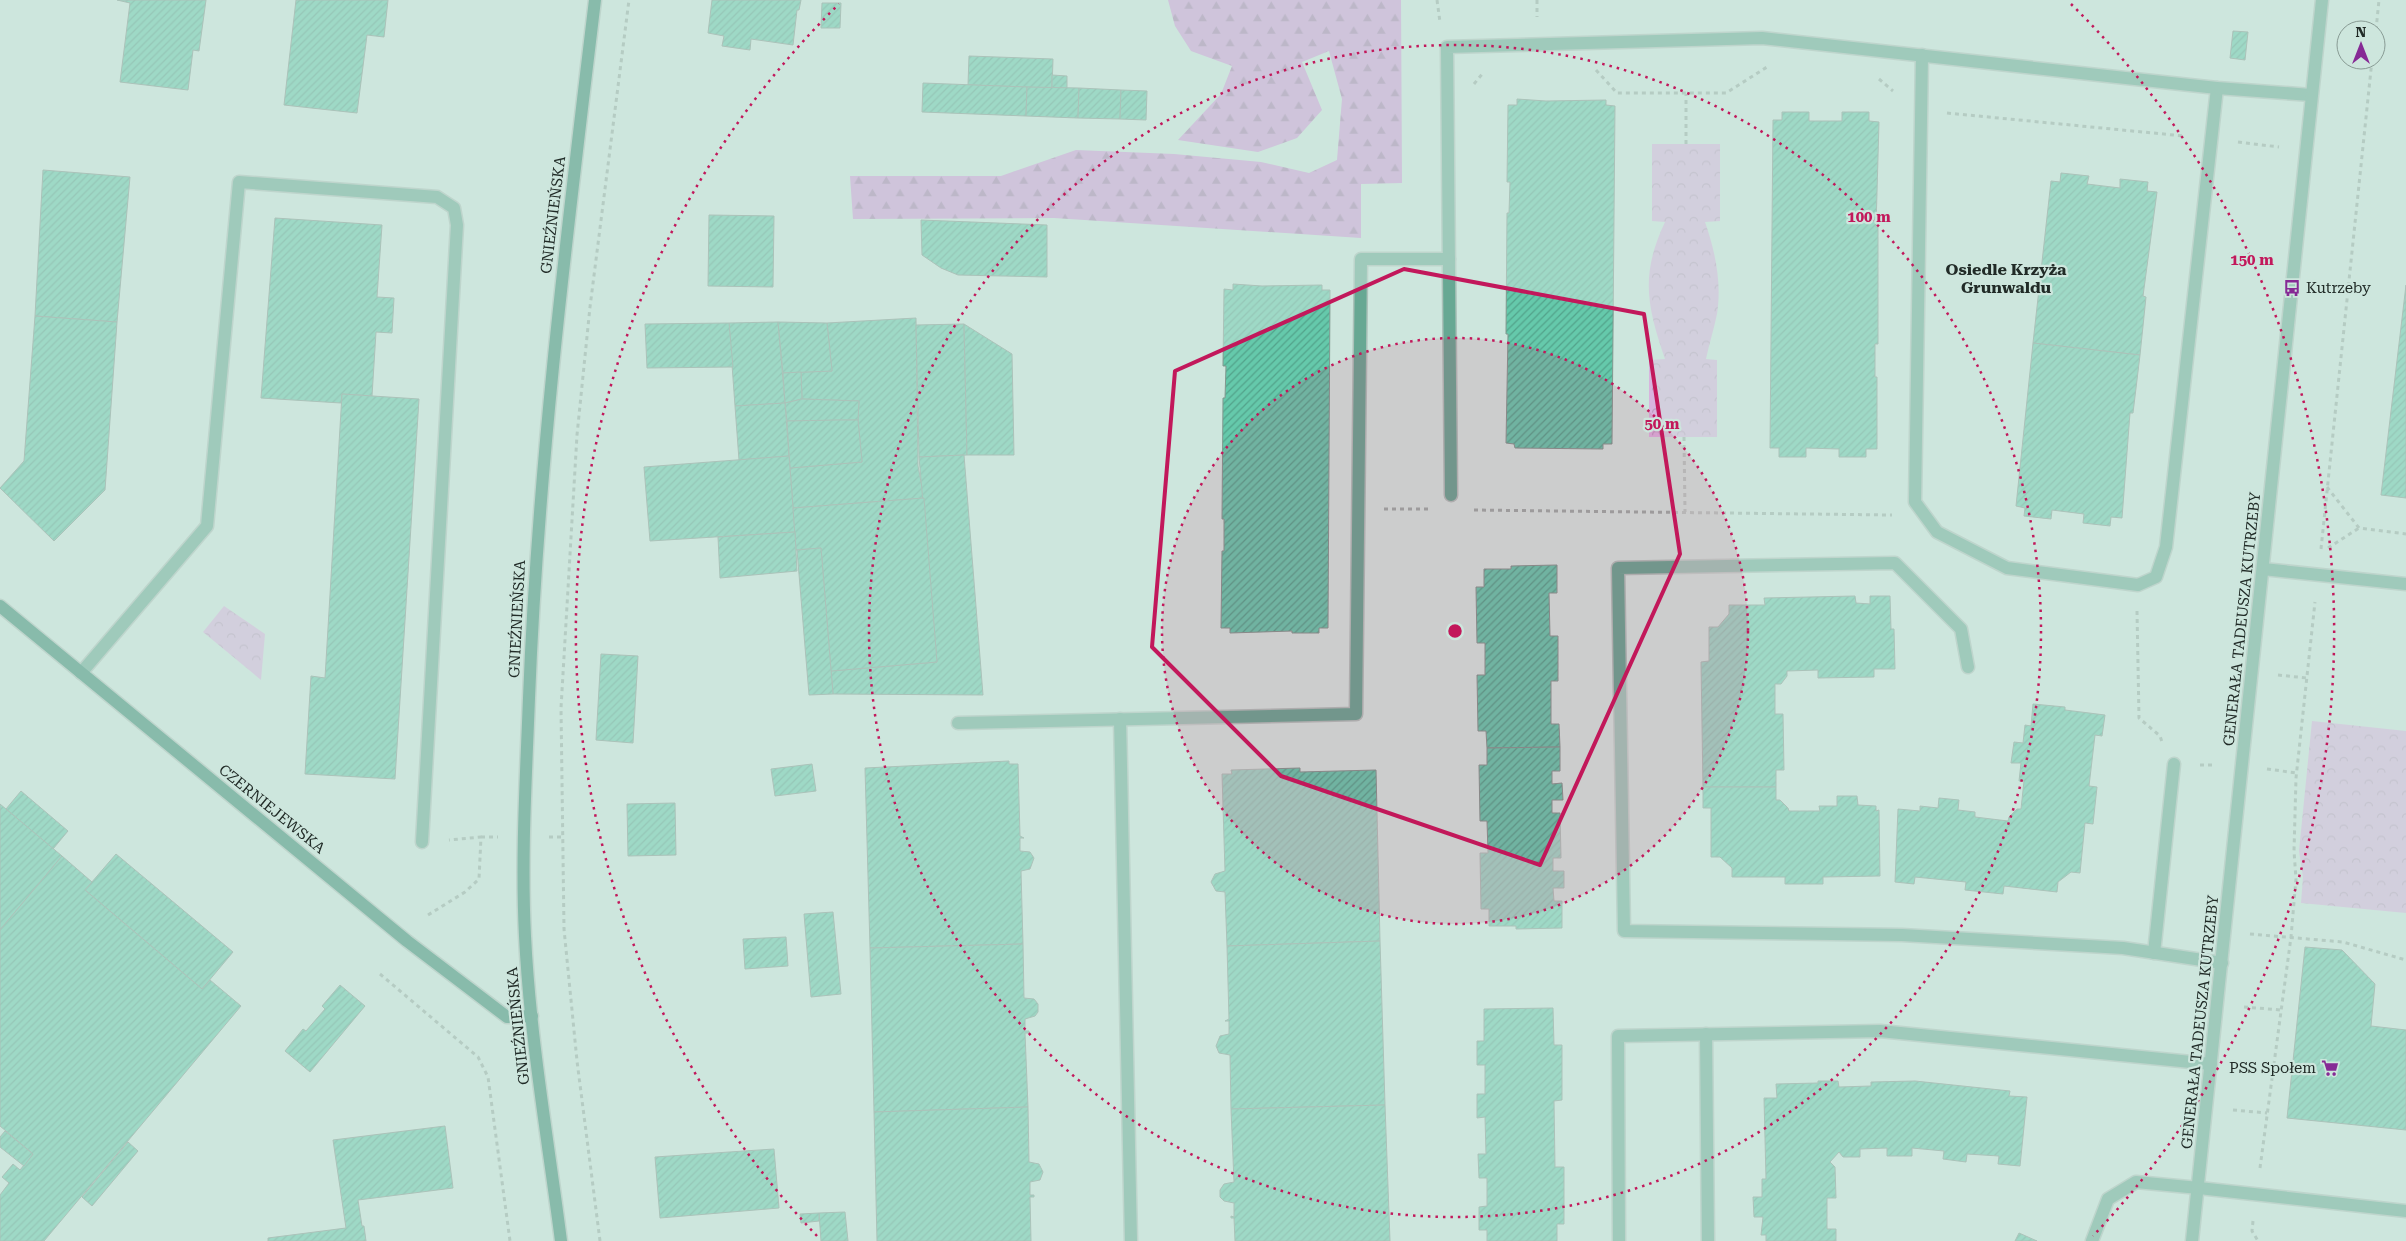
<svg xmlns="http://www.w3.org/2000/svg" width="2406" height="1241" viewBox="0 0 2406 1241" font-family="'Roboto Serif',serif">
  <defs>
    <pattern id="forest-firs" width="22" height="20" patternUnits="userSpaceOnUse" patternTransform="scale(1.25)"><rect width="22" height="20" fill="#d09bd9"/><path d="M5 1l3.5 6h-7zM16 11l3.5 6h-7z" fill="#a87fb0"/></pattern>
    <pattern id="park-crowns" width="20" height="18" patternUnits="userSpaceOnUse" patternTransform="scale(1.25)"><rect width="20" height="18" fill="#d8b4de"/><path d="M2 6a3 3 0 1 1 6 0M12 15a3 3 0 1 1 6 0" fill="none" stroke="#b99bbe"/></pattern>
    <pattern id="building-hatch" width="6" height="6" patternUnits="userSpaceOnUse" patternTransform="scale(1.25)"><rect width="6" height="6" fill="#65c9ab"/><path d="M-1 1l2-2M0 6l6-6M5 7l2-2" fill="none" stroke="#53a38b"/></pattern>
  </defs>
  <rect width="100%" height="100%" fill="#cde6dd"/>
  <path fill="url(#forest-firs)" d="M1168 0H1401L1402 183 1361 184V238L1054 218 853 219 850 176H1001L1076 150 1174 154 1261 162 1309 173 1337 160 1342 99 1329 51 1302 62 1322 110 1297 138 1258 152 1178 140 1221 94 1232 66 1191 51 1175 26Z"/>
  <g fill="url(#park-crowns)">
    <path d="M1652 144H1720V221L1705 222C1715 251 1722 282 1717 314 1714 329 1709 344 1706 359L1717 360V437H1649V360L1665 359C1647 306 1640 275 1665 222L1652 221Z"/>
    <path d="M224 606 265 634 261 680 203 632Z"/>
    <path d="M2312 721 2406 731V913L2301 903 2303 877 2299 851Z"/>
  </g>
  <g fill="url(#building-hatch)" stroke="#81988f">
    <path d="M117 0H206L199 51 193 50 188 90 120 82 130 3Z"/>
    <path d="M296 0H388L384 37 367 35 357 113 284 105Z"/>
    <path d="M712 0H801L799 10H797L793 45 751 39 750 50 722 46 724 36 708 33Z"/>
    <path d="M822 3H841L840 28H821Z"/>
    <path d="M2233 31 2248 32 2245 60 2230 58Z"/>
    <path d="M969 56 1053 59 1052 88 968 85Z"/>
    <path d="M1052 75 1067 76V88H1052Z"/>
    <path d="M923 83 1027 87 1026 116 922 112Z"/>
    <path d="M1027 87 1079 88 1078 118 1026 116Z"/>
    <path d="M1079 88 1121 90 1120 119 1078 118Z"/>
    <path d="M1121 90 1147 91 1146 120 1120 119Z"/>
    <path d="M1517 99 1546 101 1606 100V105L1615 106 1612 444H1603V449L1515 448 1514 444 1506 443 1508 334H1506L1507 213H1509L1510 182H1507L1508 105H1517Z"/>
    <path d="M1782 112H1809V121H1842V112H1869V121L1879 122 1876 227H1878V344H1875V377H1877V449H1866V457H1839V449L1806 448V457H1779V448H1770L1773 120H1782Z"/>
    <path d="M43 170 130 177 117 322 35 316Z"/>
    <path d="M2061 173 2089 176 2087 184 2120 188V179L2148 182 2147 191 2157 192 2143 296 2146 297 2140 355 2033 343 2051 181 2060 182Z"/>
    <path d="M709 215 774 216 773 287 708 286Z"/>
    <path d="M275 218 382 225 377 297 394 298 392 333 376 332 372 396 342 394 341 403 261 398Z"/>
    <path d="M921 220 1047 225V277L958 275 941 268 922 255Z"/>
    <path d="M1233 284 1262 286 1322 285V290H1330L1328 628H1319V633H1292V631L1230 633V628H1221L1222 551H1224V519H1222L1223 398H1225L1226 366H1223L1224 289 1233 290Z"/>
    <path d="M2406 285V498L2381 495Z"/>
    <path d="M35 316 117 322 105 490 54 541 0 488 24 461Z"/>
    <path d="M916 318 918 466 924 498 793 508 790 468 862 462 858 420 859 401 802 399 801 372 832 371 827 323Z"/>
    <path d="M778 322 785 403 735 406 729 323Z"/>
    <path d="M778 322 827 323 832 371 783 373Z"/>
    <path d="M729 323 733 367 647 368 645 324Z"/>
    <path d="M964 324 967 455 919 457 916 325Z"/>
    <path d="M964 324 1012 354 1014 455H967Z"/>
    <path d="M2033 343 2140 355 2133 413H2130L2122 518 2111 517 2110 526 2083 523 2084 514 2052 510 2051 519 2024 516 2025 508 2016 506Z"/>
    <path d="M801 372 802 399 785 403 783 373Z"/>
    <path d="M342 394 419 399 395 779 305 774 311 676 325 678Z"/>
    <path d="M802 399 859 401 858 420 787 421 785 403Z"/>
    <path d="M785 403 789 456 739 460 735 406Z"/>
    <path d="M836 420H858L862 462 790 468 787 421Z"/>
    <path d="M964 455 983 695 833 694 831 671 937 662 919 457Z"/>
    <path d="M789 456 795 532 650 541 644 467Z"/>
    <path d="M924 498 937 662 831 671 821 548 796 550 793 508Z"/>
    <path d="M795 532 797 571 720 578 718 537Z"/>
    <path d="M821 548 833 694 809 695 797 550Z"/>
    <path d="M1557 565V593H1549L1550 636H1558V681H1551V724H1559L1560 747 1487 748 1486 731H1478L1477 675H1485V643H1477L1476 587H1484V569H1511V566Z"/>
    <path d="M1855 596 1856 603 1870 604V596H1890L1891 629H1894L1895 669H1874V677L1818 678V670L1787 671V676L1781 684H1775V714H1783L1784 770H1776V787H1703L1701 662 1709 661V627H1718L1729 614V605H1765L1764 598Z"/>
    <path d="M601 654 638 656 633 743 596 740Z"/>
    <path d="M2033 704 2065 707V710L2105 715 2102 736 2095 735 2089 786 2097 787 2093 824 2085 823 2080 873 2071 872 2058 882 2057 892 2004 886 2003 894 1965 890 1966 882 1915 877 1914 884 1895 882 1898 809 1920 811V806L1938 808 1939 798 1959 800 1958 810 1975 812V817L2008 821 2009 817 2017 809H2021L2024 781H2019L2021 763H2011L2014 742 2023 743 2025 725 2031 726Z"/>
    <path d="M1560 747V771H1552V784L1562 783 1563 800H1552V813H1560L1561 858H1553V871H1564V888H1553L1554 901H1562V928L1516 929V926H1489V909H1481L1480 853H1488L1487 821H1480L1479 765H1487V748Z"/>
    <path d="M1009 761V764H1018L1020 836 1024 838H1020V851L1030 852 1034 858 1030 869 1021 871 1023 944 870 948 865 768Z"/>
    <path d="M812 764 816 791 775 796 771 769Z"/>
    <path d="M1300 768V772L1376 770 1380 941 1227 946 1225 892 1216 891 1211 882 1215 874 1225 871 1222 774H1232L1231 770Z"/>
    <path d="M1703 787H1776V800H1780L1788 808 1789 811H1820L1819 806H1837V796H1857L1858 805 1876 806V811L1879 810 1880 876 1823 877V884H1785V877H1732V868L1720 857H1711V808H1703Z"/>
    <path d="M21 791 68 831 53 849 6 809Z"/>
    <path d="M675 803 676 855 628 856 627 804Z"/>
    <path d="M0 804 62 856 0 930Z"/>
    <path d="M116 854 233 952 202 989 85 890Z"/>
    <path d="M62 856 92 882 85 890 202 989 210 980 241 1006 44 1241H0V1195L9 1183 2 1177 13 1164 20 1170 33 1154 0 1126V930Z"/>
    <path d="M833 912 841 994 811 997 804 914Z"/>
    <path d="M786 937 788 966 745 969 743 939Z"/>
    <path d="M1380 941 1385 1105 1231 1109 1230 1055 1219 1053 1216 1046 1220 1036 1229 1034V1021H1225L1229 1019 1227 946Z"/>
    <path d="M1023 944 1024 998 1034 999 1038 1004V1012L1035 1016 1025 1019V1031H1029V1033H1025L1028 1107 874 1112 870 948Z"/>
    <path d="M2305 947 2342 950 2375 984 2371 1026 2406 1030V1130L2287 1118Z"/>
    <path d="M340 985 365 1006 310 1072 285 1051 303 1029 306 1031 325 1009 322 1006Z"/>
    <path d="M1553 1008 1554 1045H1562V1100L1554 1101 1555 1167H1564V1224H1557V1241H1487V1230H1479V1207L1487 1206V1178H1479L1478 1154H1486L1485 1117 1477 1118V1094H1485V1065H1477V1041H1484V1009Z"/>
    <path d="M1818 1081H1838L1839 1087 1871 1086V1082L1915 1081 2010 1091 2009 1096 2027 1097 2020 1166 1998 1164 1999 1156 1967 1154 1966 1162 1943 1159 1944 1151 1912 1148V1156H1887V1148L1860 1149V1157H1843L1839 1152 1830 1162 1835 1167 1836 1198H1827V1229H1836V1241H1766V1235H1761L1763 1217H1754L1753 1197H1762V1179H1766L1764 1098H1777L1776 1084 1818 1083Z"/>
    <path d="M1385 1105 1390 1241H1235L1234 1218H1231V1216L1234 1217V1203L1224 1201 1220 1197V1190L1224 1184 1234 1182 1231 1109Z"/>
    <path d="M1028 1107 1029 1162 1039 1164 1043 1172 1040 1180 1030 1182V1195H1034V1197H1030L1031 1241H877L874 1112Z"/>
    <path d="M445 1126 453 1188 358 1200 362 1226H364L366 1241H268V1238L346 1228 333 1140Z"/>
    <path d="M5 1131 33 1154 24 1166 0 1147V1137Z"/>
    <path d="M128 1142 138 1151 92 1206 82 1197Z"/>
    <path d="M774 1149 779 1208 660 1218 655 1157Z"/>
    <path d="M845 1212 848 1241H821L819 1213Z"/>
    <path d="M819 1213V1221L801 1223 800 1214Z"/>
    <path d="M2019 1233 2037 1241H2015Z"/>
  </g>
  <g fill="none" stroke-linecap="round" stroke-linejoin="round">
    <g stroke="#abc1b9" stroke-width="15">
      <g id="lane">
        <path d="M1922 55 1915 502 1937 532 2007 568 2138 585 2156 577 2166 547 2217 88"/>
        <path d="M1451 495 1447 47 1762 38 2217 88 2311 95"/>
        <path d="M1968 667 1961 629 1895 563 1618 568 1624 931 1902 935 2123 948 2222 963"/>
        <path d="M81 673 207 526 239 182 437 197 454 208 457 225 422 842"/>
        <path d="M1120 719 1131 1241"/>
        <path d="M958 723 1356 714 1361 259H1449"/>
        <path d="M2154 953 2174 764"/>
        <path d="M1706 1034 1708 1241"/>
        <path d="M1619 1241 1618 1036 1880 1031 2211 1064"/>
        <path d="M2092 1241 2108 1199 2136 1182 2199 1188"/>
      </g>
    </g>
    <g stroke="#abc1b9" stroke-width="15">
      <g id="street">
        <path d="M2263 569 2406 584"/>
        <path d="M2199 1188 2406 1211"/>
        <path d="M2192 1241 2322 0"/>
      </g>
    </g>
    <g stroke="#abc1b9" stroke-width="15">
      <g id="secondary">
        <path d="M0 606 407 941 507 1017 532 1016"/>
        <path d="M561 1241C548 1140 530 1038 525 936 521 857 526 778 529 698 538 464 567 232 595 0"/>
      </g>
    </g>
    <g stroke="#98ada5" stroke-width="3" stroke-dasharray="4 4" stroke-linecap="butt">
      <path d="M1437 0 1440 22"/>
      <path d="M1537 0V17"/>
      <path d="M2376 30 2379 0"/>
      <path d="M1596 70 1617 93H1726L1767 67"/>
      <path d="M1879 79 1893 91"/>
      <path d="M1474 84 1483 73"/>
      <path d="M1947 113 2184 136"/>
      <path d="M2238 142 2279 147"/>
      <path d="M1686 144V94"/>
      <path d="M1684 437 1685 512"/>
      <path d="M2327 487 2359 528 2406 534"/>
      <path d="M1384 509H1430"/>
      <path d="M1474 510 1892 515"/>
      <path d="M2328 548 2359 528"/>
      <path d="M2321 549 2372 60"/>
      <path d="M2137 611 2139 718 2160 736 2162 742"/>
      <path d="M2278 675 2307 678"/>
      <path d="M2200 765H2214"/>
      <path d="M2267 769 2297 773"/>
      <path d="M481 837H498"/>
      <path d="M549 837H561"/>
      <path d="M428 915 465 892 479 879 481 837 449 840"/>
      <path d="M2250 934 2343 942 2406 960"/>
      <path d="M380 974 478 1057 488 1077 510 1241"/>
      <path d="M2244 1007 2281 1010"/>
      <path d="M2233 1110 2267 1113"/>
      <path d="M2260 1168 2291 937 2296 879 2294 851 2296 778 2315 602"/>
      <path d="M2253 1221 2252 1231 2258 1241"/>
      <path d="M600 1241 577 1061 564 929 561 708 577 435 590 307 629 0"/>
    </g>
    <use href="#lane" stroke="#67a893" stroke-width="12"/>
    <use href="#street" stroke="#67a893" stroke-width="12"/>
    <use href="#secondary" stroke="#338870" stroke-width="12"/>
  </g>
  <path d="M0 0H2406V1241H0ZM1404 269 1644 314 1680 554 1540 865 1281 776 1152 647 1175 371Z" fill="#cde6dd" fill-opacity=".55" fill-rule="evenodd"/>
  <path fill="none" stroke="#c2185b" stroke-width="4" stroke-linejoin="round" d="M1404 269 1644 314 1680 554 1540 865 1281 776 1152 647 1175 371Z"/>
  <circle cx="1455" cy="631" r="293" fill="#c2185b" fill-opacity=".12"/>
  <g fill="none" stroke="#c2185b" stroke-width="2.5" stroke-dasharray="2.5 5">
    <circle cx="1455" cy="631" r="293"/>
    <circle cx="1455" cy="631" r="586"/>
    <path d="M817 1236A879 879 0 0 1 839 4M2071 4A879 879 0 0 1 2093 1236"/>
  </g>
  <defs>
    <g id="bus-bare" transform="scale(1.35)"><path d="M-5-6H5V4H4V6H2V4H-2V6H-4V4H-5ZM-3.5-4V0h7V-4ZM-3.5 1.2v1.5H-2V1.2ZM2 1.2v1.5H3.5V1.2Z" fill="#862a95" stroke="#cde6dd" stroke-width="2.5" paint-order="stroke"/></g>
    <g id="supermarket-bare" transform="scale(1.35)"><path d="M-6-5.5h2.5l.6 2H6L4.5 2H-2.5L-4.4-4H-6ZM-1.5 3.2a1.3 1.3 0 1 0 .1 0ZM3 3.2a1.3 1.3 0 1 0 .1 0Z" fill="#862a95" stroke="#cde6dd" stroke-width="2.5" paint-order="stroke"/></g>
  </defs>
  <g fill-rule="evenodd">
    <use href="#bus-bare" x="2292" y="288"/>
    <use href="#supermarket-bare" x="2330" y="1068"/>
  </g>
  <g text-anchor="middle" stroke-width="4.5" stroke-linejoin="round" paint-order="stroke">
    <g font-size="15" fill="#212b27" stroke="#cde6dd">
      <text transform="translate(553 215) rotate(-83)" y="5">GNIEŹNIEŃSKA</text>
      <text transform="translate(517 619) rotate(-87)" y="5">GNIEŹNIEŃSKA</text>
      <text transform="translate(2242 619) rotate(-84)" y="5">GENERAŁA TADEUSZA KUTRZEBY</text>
      <text transform="translate(272 809) rotate(39)" y="5">CZERNIEJEWSKA</text>
      <text transform="translate(2200 1022) rotate(-84)" y="5">GENERAŁA TADEUSZA KUTRZEBY</text>
      <text transform="translate(518 1026) rotate(-96)" y="5">GNIEŹNIEŃSKA</text>
    </g>
    <g font-size="15" fill="#212b27" stroke="#cde6dd" text-anchor="start">
      <text x="2306" y="293">Kutrzeby</text>
      <text x="2316" y="1073" text-anchor="end">PSS Społem</text>
    </g>
    <g font-size="16" font-weight="bold" fill="#212b27" stroke="#cde6dd">
      <text x="2006" y="275">Osiedle Krzyża<tspan x="2006" dy="18">Grunwaldu</tspan></text>
    </g>
  </g>
  <circle cx="1455" cy="631" r="8" fill="#c2185b" stroke="#cde6dd" stroke-width="2.5"/>
  <g font-size="15" text-anchor="middle" font-weight="bold" fill="#c2185b" stroke="#cde6dd" stroke-width="4.5" stroke-linejoin="round" paint-order="stroke">
    <text x="1869" y="222">100 m</text>
    <text x="2252" y="265">150 m</text>
    <text x="1662" y="429">50 m</text>
  </g>
  <g transform="translate(2361 45)"><circle r="24" fill="#cde6dd" stroke="#889b94"/>
  <path d="M0-4L9 19L0 12L-9 19Z" fill="#862a95"/>
  <text y="-8" font-size="14" font-weight="bold" text-anchor="middle" fill="#212b27">N</text>
  </g>
</svg>
